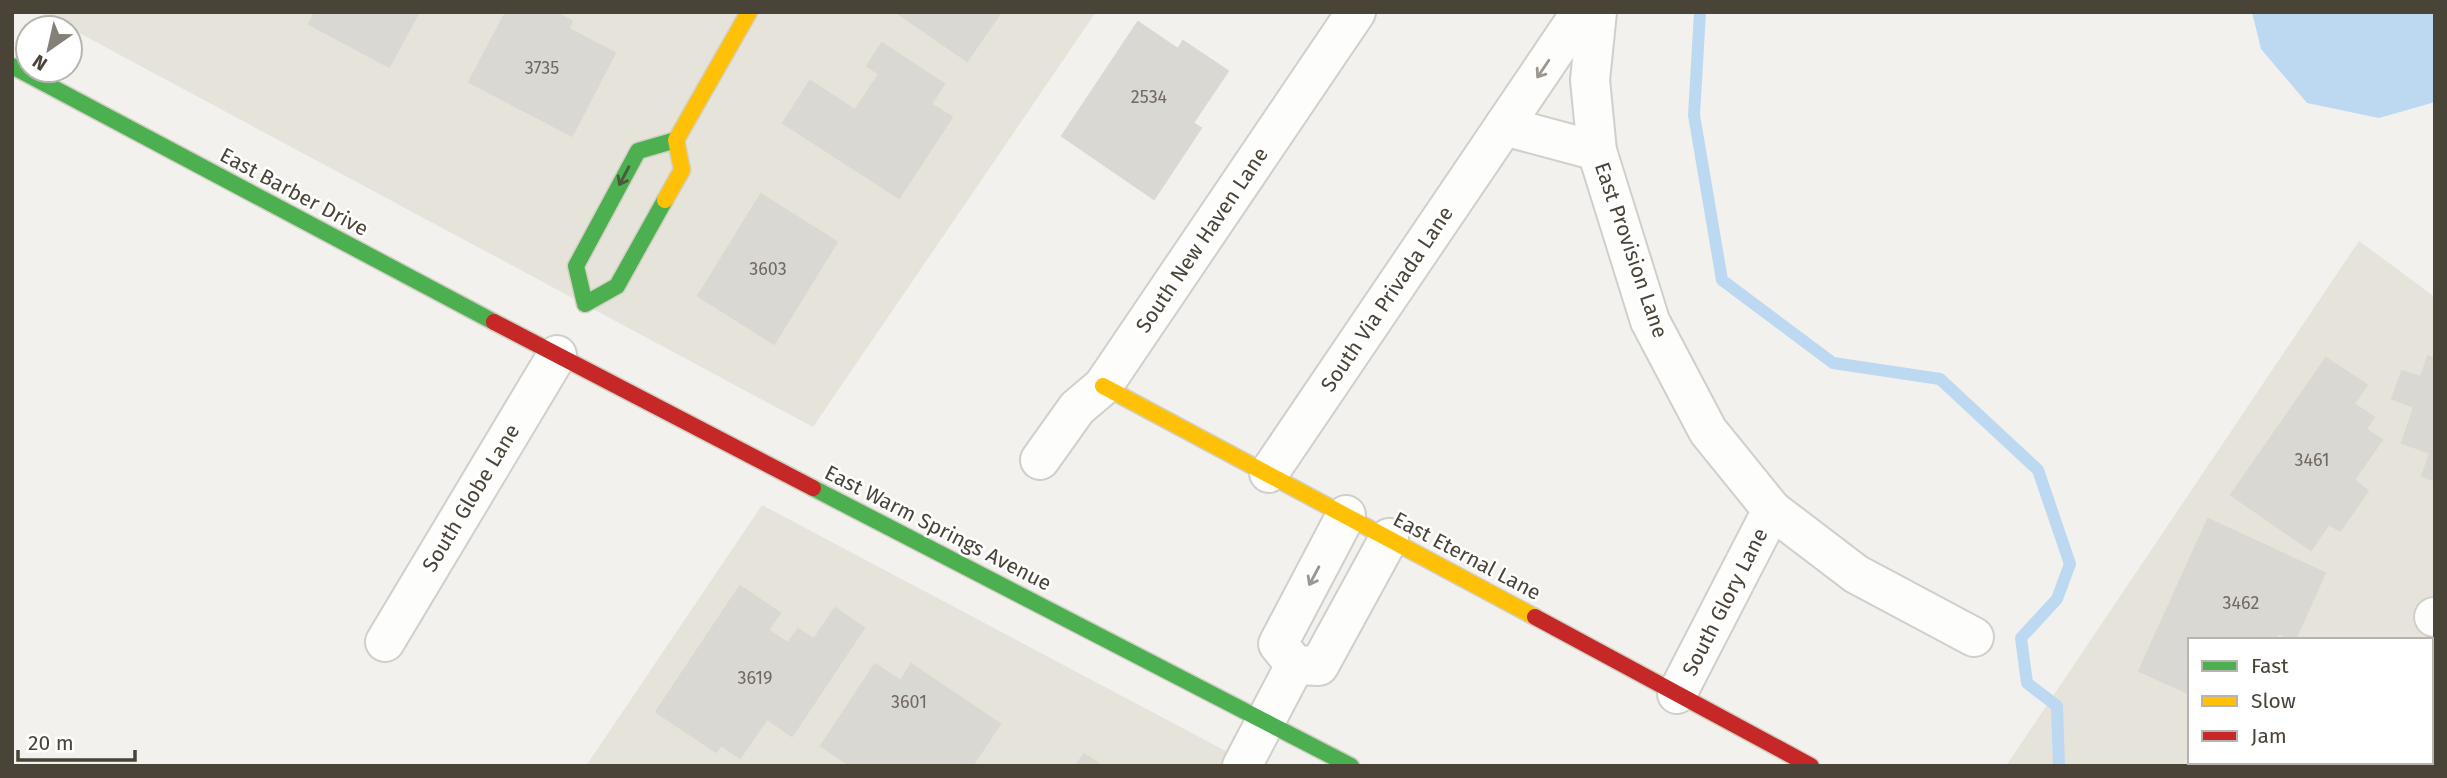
<svg xmlns="http://www.w3.org/2000/svg" width="2447" height="778" viewBox="0 0 2447 778" font-family="'Fira Sans',sans-serif">
  <rect width="100%" height="100%" fill="#f2f1ed"/>
  <g fill="#e6e3da" fill-rule="evenodd">
    <path d="M40 12H1096L813 427Z"/>
    <path d="M2359 241 2435 297V766H2006ZM2190 640H2431V762H2190Z"/>
    <path d="M762 505 1254 766H586Z"/>
  </g>
  <path fill="#bcd9f1" d="M2252 12H2435V102L2379 118 2307 103 2261 49Z"/>
  <g fill="none" stroke-linecap="round" stroke-linejoin="round">
    <path stroke="#bcd9f1" stroke-width="12" d="M1700 12 1694 115 1722 280 1833 363 1940 379 2038 470 2070 564 2057 599 2021 638 2027 683 2057 706 2059 766"/>
  </g>
  <g fill="#dad8d3" stroke="#dbd8d2" stroke-width="2">
    <path d="M315 12H419L389 67 309 24Z"/>
    <path d="M506 12H555L572 21 569 29 615 53 572 136 469 82Z"/>
    <path d="M896 12H1001L967 61Z"/>
    <path d="M1138 22 1178 49 1183 41 1228 71 1193 123 1201 128 1154 199 1062 136Z"/>
    <path d="M882 43 944 84 931 104 952 117 899 198 783 123 810 81 855 110 879 74 867 66Z"/>
    <path d="M761 194 837 242 774 344 698 296Z"/>
    <path d="M2428 356 2435 359V481L2422 476 2430 453 2402 443 2414 407 2392 399 2402 371 2421 377Z"/>
    <path d="M2326 358 2367 385 2354 404 2374 417 2366 429 2382 440 2354 480 2368 491 2340 531 2329 524 2311 550 2231 495Z"/>
    <path d="M2208 519 2325 573 2295 640 2278 633 2275 640H2190L2188 693 2139 671Z"/>
    <path d="M740 586 780 613 768 630 788 643 798 629 814 639 835 608 864 628 792 736 767 719 740 758 721 745 716 752 656 712Z"/>
    <path d="M875 664 901 681 911 664 1000 724 972 766H851L821 746Z"/>
    <path d="M1084 754 1102 766H1076Z"/>
    <path d="M2235 762H2360L2357 766H2241Z"/>
  </g>
  <g fill="none" stroke-linecap="round" stroke-linejoin="round">
    <g stroke="#d0cfca" stroke-width="42">
      <g id="street">
        <path d="M1581 12 1504 126 1597 151"/>
        <path d="M1597 12 1590 80 1597 151 1650 321 1708 431 1772 510 1856 574 1974 637"/>
        <path d="M1040 460 1077 408 1103 386 1356 12"/>
        <path d="M1269 473 1504 126"/>
        <path d="M1346 515 1278 644 1295 665 1319 666 1389 538"/>
        <path d="M2434 617H2435"/>
        <path d="M385 642 557 355"/>
        <path d="M1677 694 1772 510"/>
        <path d="M1242 766 1295 665"/>
      </g>
    </g>
    <g stroke="#d2cfc3" stroke-width="19">
      <g id="fast">
        <path d="M12 66 494 322"/>
        <path d="M665 200 617 286 585 304 576 266 638 151 676 140"/>
        <path d="M813 488 1351 766"/>
      </g>
    </g>
    <g stroke="#d2cfc3" stroke-width="19">
      <g id="slow">
        <path d="M665 200 682 170 676 140 749 12"/>
        <path d="M1103 386 1535 617"/>
      </g>
    </g>
    <g stroke="#d2cfc3" stroke-width="19">
      <g id="jam">
        <path d="M494 322 813 488"/>
        <path d="M1535 617 1811 766"/>
      </g>
    </g>
    <use href="#street" stroke="#fdfdfc" stroke-width="38"/>
    <use href="#fast" stroke="#4caf50" stroke-width="16"/>
    <use href="#slow" stroke="#ffc107" stroke-width="16"/>
    <use href="#jam" stroke="#c62828" stroke-width="16"/>
  </g>
  <defs><path id="oneway-shaft" d="M-6 0H5M1.5-3L5.5 0L1.5 3" fill="none" stroke-width="1.6" stroke-linecap="round" stroke-linejoin="round" transform="scale(1.75)"/></defs>
  <g stroke="#9b9790">
    <use href="#oneway-shaft" transform="translate(1543 69) rotate(124)"/>
    <use href="#oneway-shaft" transform="translate(1314 576) rotate(118)"/>
  </g>
  <use stroke="#4a593c" href="#oneway-shaft" transform="translate(624 176) rotate(118)"/>
  <g text-anchor="middle" stroke-width="5" stroke-linejoin="round" paint-order="stroke">
    <g font-size="18" fill="#706a60">
      <text x="542" y="74">3735</text>
      <text x="1149" y="103">2534</text>
      <text x="768" y="275">3603</text>
      <text x="2312" y="466">3461</text>
      <text x="2241" y="609">3462</text>
      <text x="755" y="684">3619</text>
      <text x="909" y="708">3601</text>
    </g>
    <g font-size="21" fill="#4a4337" stroke="#fff">
      <text transform="translate(294 192) rotate(28)" y="7">East Barber Drive</text>
      <text transform="translate(1202 240) rotate(-56)" y="7">South New Haven Lane</text>
      <text transform="translate(1631 250) rotate(71)" y="7">East Provision Lane</text>
      <text transform="translate(1387 299) rotate(-56)" y="7">South Via Privada Lane</text>
      <text transform="translate(471 498) rotate(-59)" y="7">South Globe Lane</text>
      <text transform="translate(938 528) rotate(27)" y="7">East Warm Springs Avenue</text>
      <text transform="translate(1467 556) rotate(28)" y="7">East Eternal Lane</text>
      <text transform="translate(1725 602) rotate(-63)" y="7">South Glory Lane</text>
    </g>
  </g>
  <rect width="2447" height="778" fill="none" stroke="#4a4337" stroke-width="28"/>
  <rect x="2188" y="638" width="245" height="126" fill="#ffffff" stroke="#b7b4af" stroke-width="2"/>
  <rect x="2202" y="661" width="35" height="10" fill="#4caf50" stroke="#b7b4af" stroke-width="2"/>
  <text x="2251" y="673" font-size="21" fill="#4a4337">Fast</text>
  <rect x="2202" y="696" width="35" height="10" fill="#ffc107" stroke="#b7b4af" stroke-width="2"/>
  <text x="2251" y="708" font-size="21" fill="#4a4337">Slow</text>
  <rect x="2202" y="731" width="35" height="10" fill="#c62828" stroke="#b7b4af" stroke-width="2"/>
  <text x="2251" y="743" font-size="21" fill="#4a4337">Jam</text>
  <g transform="translate(49 49) rotate(214)"><circle r="33" fill="#ffffff" stroke="#b7b4af" stroke-width="2"/>
  <path d="M0-5L12 26L0 18L-12 26Z" fill="#858077"/>
  <text y="-10" font-size="19" font-weight="bold" text-anchor="middle" fill="#4a4337">N</text>
  </g>
  <path d="M18 750v10h117v-10" fill="none" stroke="#4a4337" stroke-width="3.5"/>
  <text x="28" y="750" font-size="21" fill="#4a4337" stroke="#ffffff" stroke-width="5" paint-order="stroke">20 m</text>
</svg>
